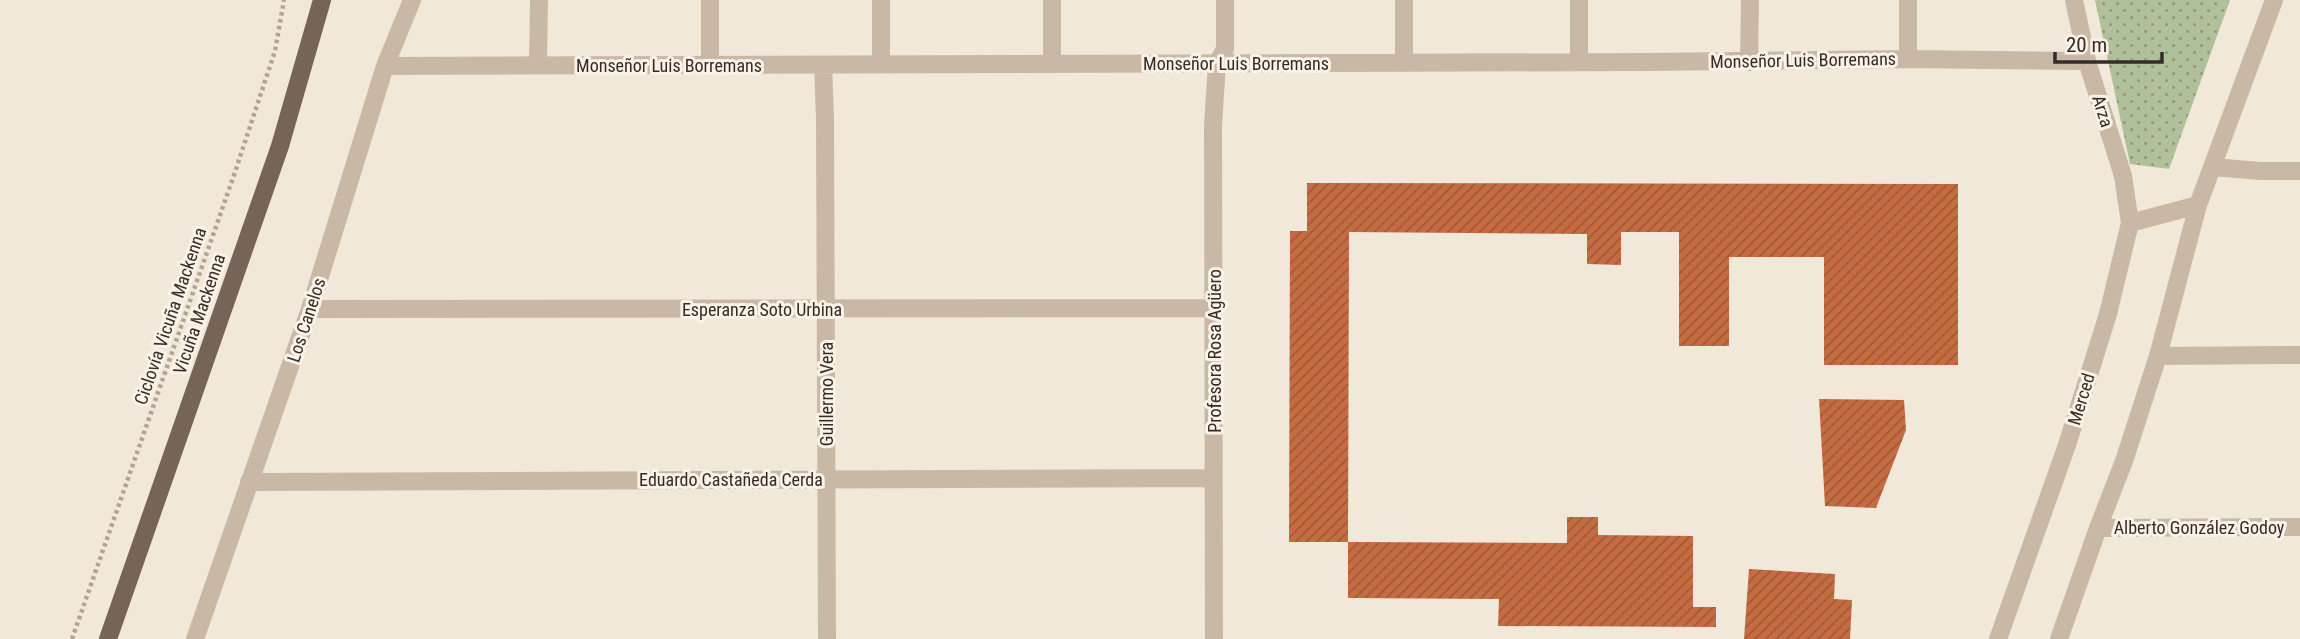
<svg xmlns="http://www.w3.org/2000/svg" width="2300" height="639" viewBox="0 0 2300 639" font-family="'Roboto Condensed',sans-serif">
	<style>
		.park { fill: url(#park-dots) }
		.building { fill: url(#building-hatch) }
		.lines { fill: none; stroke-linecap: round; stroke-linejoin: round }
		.path { stroke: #b5a390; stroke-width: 4.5; stroke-dasharray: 3.5 3.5; stroke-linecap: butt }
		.minor { stroke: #c9b8a6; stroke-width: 18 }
		.major { stroke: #776458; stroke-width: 18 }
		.labels { text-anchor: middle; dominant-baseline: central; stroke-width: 6; stroke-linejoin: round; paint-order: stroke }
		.street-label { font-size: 18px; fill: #352c27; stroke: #f9f2e6 }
	</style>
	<defs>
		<pattern id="park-dots" width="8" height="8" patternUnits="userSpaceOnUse" patternTransform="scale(1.75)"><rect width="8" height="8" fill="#b0c09a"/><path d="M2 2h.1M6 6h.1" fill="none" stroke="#909c7e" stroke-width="1.8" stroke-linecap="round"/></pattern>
		<pattern id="building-hatch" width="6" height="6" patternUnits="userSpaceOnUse" patternTransform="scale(1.75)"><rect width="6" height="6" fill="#c66c43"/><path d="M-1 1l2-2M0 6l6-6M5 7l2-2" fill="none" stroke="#a25938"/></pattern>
	</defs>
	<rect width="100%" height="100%" fill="#f1e8d9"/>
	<path class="park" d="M2095,0H2230L2169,169L2130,164Z"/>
	<path class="building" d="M1307,183L1958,184V365H1824V257H1729V346H1679V232H1621V265L1587,264V234L1349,232L1348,542L1567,543V517H1598V535L1693,536V607H1716V627L1498,626L1499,599L1348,598V542H1289L1290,231H1307Z
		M1819,399L1904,400L1906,430L1876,508L1825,506Z
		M1749,569L1835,574L1834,599L1852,600L1850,639H1744Z"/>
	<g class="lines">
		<path class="path" d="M72,639L234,175L275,51L284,0"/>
		<path class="minor" d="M1908,0V59
			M2074,0L2087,61L2123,176L2130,223
			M1579,62V0
			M1749,62L1750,0
			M1402,63L1404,58V0
			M881,64V0
			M1052,64V0
			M538,65L539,0
			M710,65V0
			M823,65L825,118L827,639
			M385,66L1644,62L1908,59L2087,61
			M2213,167L2260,171H2300
			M310,309L1214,308
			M2158,356L2300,355
			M249,482L1213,478
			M2098,528L2300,527
			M195,639L310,309L385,66L412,0
			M1214,639L1213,126L1217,63L1225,49V0
			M1998,639L2067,445L2108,314L2130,223L2198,205
			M2059,639L2098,528L2124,461L2158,356L2198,205L2274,0"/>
		<path class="major" d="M108,639L280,146L322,0"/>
	</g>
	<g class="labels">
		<g class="street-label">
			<text transform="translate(1803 60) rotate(-1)">Monseñor Luis Borremans</text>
			<text x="1236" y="63">Monseñor Luis Borremans</text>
			<text x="669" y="65">Monseñor Luis Borremans</text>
			<text transform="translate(2103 111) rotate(73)">Arza</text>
			<text x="762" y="309">Esperanza Soto Urbina</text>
			<text transform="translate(199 314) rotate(-71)">Vicuña Mackenna</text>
			<text transform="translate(170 316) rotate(-71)">Ciclovía Vicuña Mackenna</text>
			<text transform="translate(306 320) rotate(-72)">Los Canelos</text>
			<text transform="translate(1214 351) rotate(-90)">Profesora Rosa Agüero</text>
			<text transform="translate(826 394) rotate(-90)">Guillermo Vera</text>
			<text transform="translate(2081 399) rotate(-73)">Merced</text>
			<text x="731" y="479">Eduardo Castañeda Cerda</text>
			<text x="2199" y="527">Alberto González Godoy</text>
		</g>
	</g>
	<path d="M2055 52v10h107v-10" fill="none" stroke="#352c27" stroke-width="3.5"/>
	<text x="2066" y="52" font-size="21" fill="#352c27" stroke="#f9f2e6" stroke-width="5" paint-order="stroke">20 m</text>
</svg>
